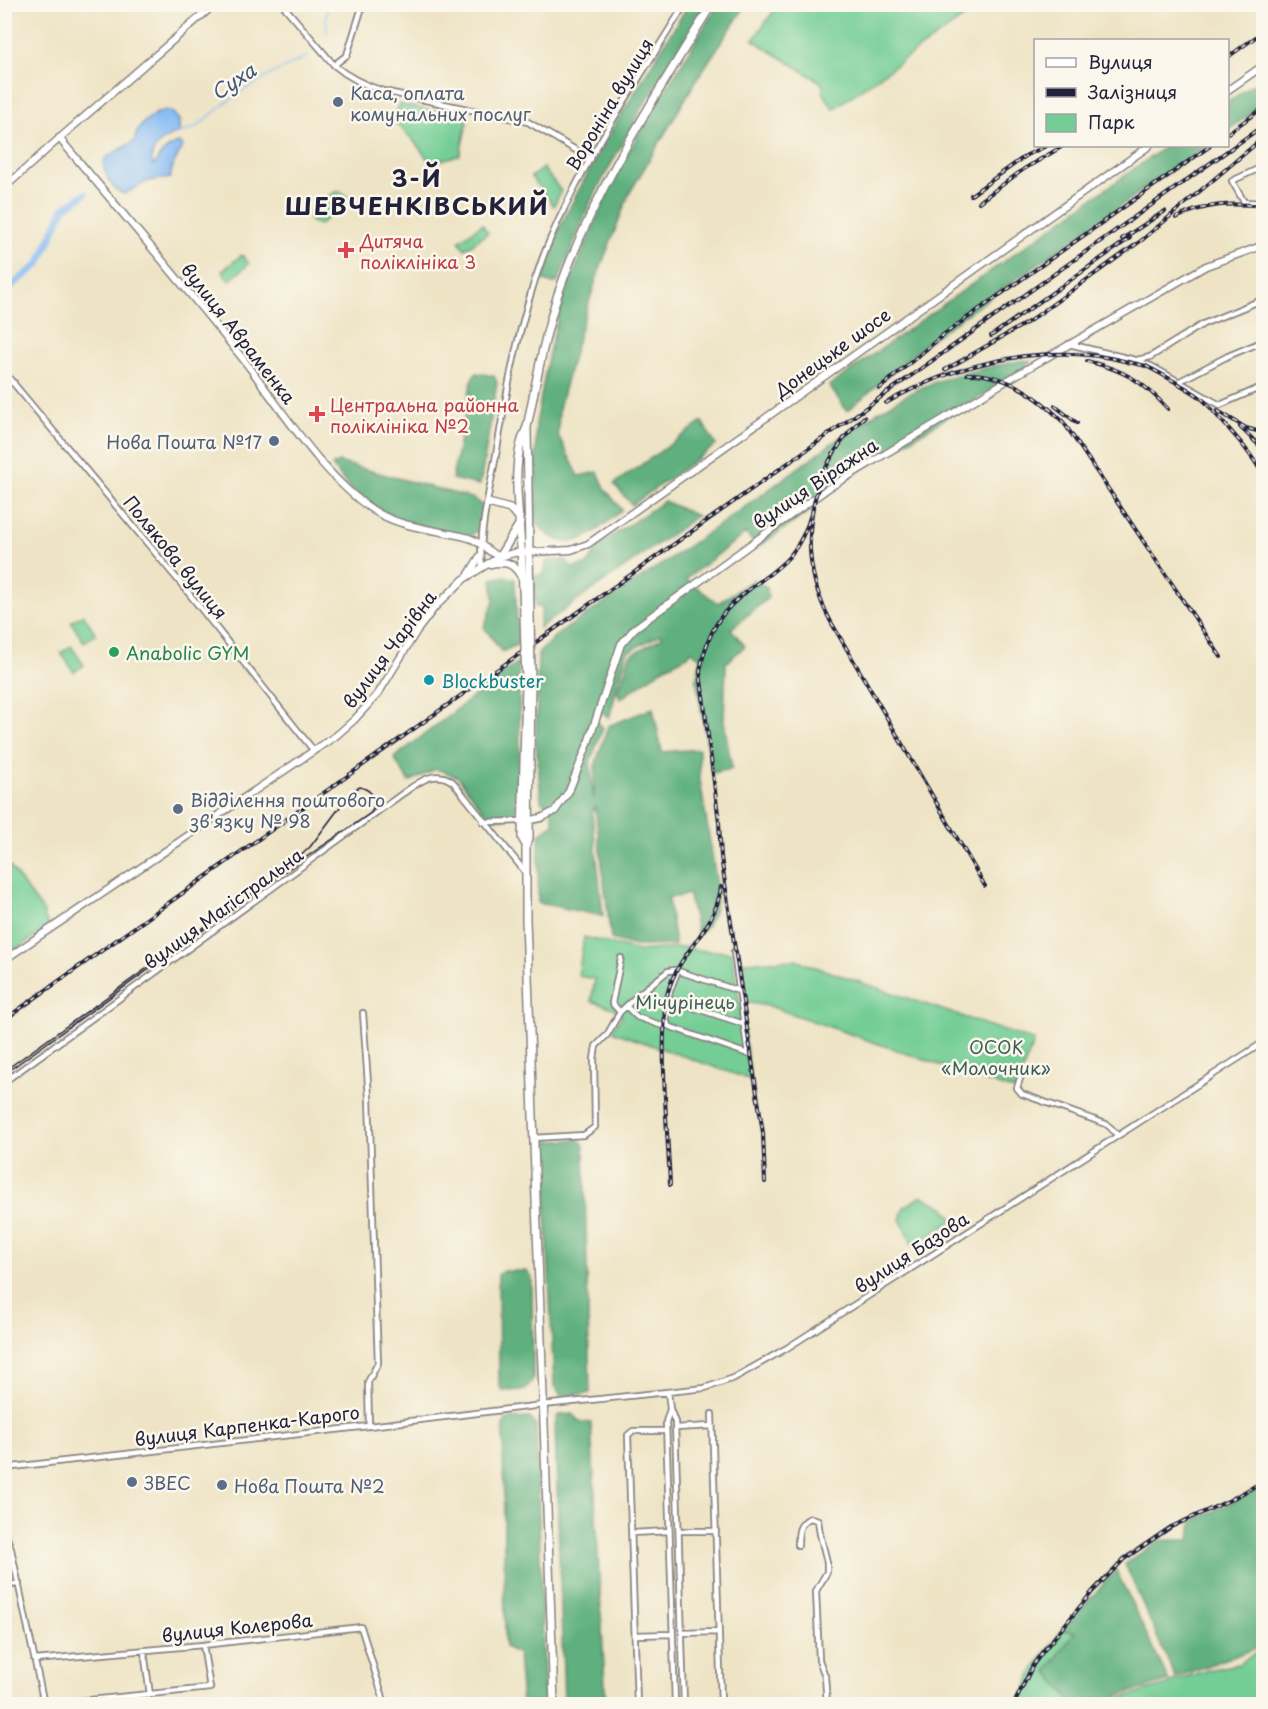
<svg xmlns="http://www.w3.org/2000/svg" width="1268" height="1709" viewBox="0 0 1268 1709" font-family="'Playpen Sans',sans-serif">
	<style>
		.green { fill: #73cd94; stroke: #4a7868; stroke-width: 1.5 }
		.forest { fill: #5eb07e; stroke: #40695c; stroke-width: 1.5 }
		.water { fill: #85bbf4; stroke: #546e98; stroke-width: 1.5 }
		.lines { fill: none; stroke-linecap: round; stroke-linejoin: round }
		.stream { stroke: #85bbf4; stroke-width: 1.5 }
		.river { stroke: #85bbf4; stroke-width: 7 }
		.minor-casing { stroke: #888380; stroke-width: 8 }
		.major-casing { stroke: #888380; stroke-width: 9 }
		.highway-casing { stroke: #888380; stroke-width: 10 }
		.minor { stroke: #fff; stroke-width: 4.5 }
		.major { stroke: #fff; stroke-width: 6 }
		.highway { stroke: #fff; stroke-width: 7 }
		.tram { stroke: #22223b; stroke-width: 1.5 }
		.rail-casing { stroke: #22223b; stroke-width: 4 }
		.rail { stroke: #fbf7ec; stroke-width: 1.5; stroke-dasharray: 4.5; stroke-linecap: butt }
		.highway-bridge-casing { stroke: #888380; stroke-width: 10; stroke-linecap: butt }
		.highway-bridge { stroke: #fff; stroke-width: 7 }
		.service-dot { fill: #5c6f8a; stroke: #fbf7ec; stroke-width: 2 }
		.health-dot { fill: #e0444e; stroke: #fbf7ec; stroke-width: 2 }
		.leisure-dot { fill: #2e9e5b; stroke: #fbf7ec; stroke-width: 2 }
		.culture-dot { fill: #0f9aa8; stroke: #fbf7ec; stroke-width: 2 }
		.labels { text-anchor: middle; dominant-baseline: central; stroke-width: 5; stroke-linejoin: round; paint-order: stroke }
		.service-label { font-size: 18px; fill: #4e5e75; stroke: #fbf7ec; text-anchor: start }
		.street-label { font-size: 18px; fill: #22223b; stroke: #fbf7ec }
		.health-label { font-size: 18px; fill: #be3a42; stroke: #fbf7ec; text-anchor: start }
		.leisure-label { font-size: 18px; fill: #27864d; stroke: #fbf7ec; text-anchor: start }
		.culture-label { font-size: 18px; fill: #0d838f; stroke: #fbf7ec; text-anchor: start }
		.park-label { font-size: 18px; fill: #3e5e5a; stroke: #fbf7ec }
		.water-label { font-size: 20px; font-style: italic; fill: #45587c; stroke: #fbf7ec }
		.district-label { font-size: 24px; font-weight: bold; letter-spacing: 1.5px; fill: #22223b; stroke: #fbf7ec }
	</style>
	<rect width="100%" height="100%" fill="#fbf7ec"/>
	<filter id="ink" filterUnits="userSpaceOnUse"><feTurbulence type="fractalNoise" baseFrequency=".0167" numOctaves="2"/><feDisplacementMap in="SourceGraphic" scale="12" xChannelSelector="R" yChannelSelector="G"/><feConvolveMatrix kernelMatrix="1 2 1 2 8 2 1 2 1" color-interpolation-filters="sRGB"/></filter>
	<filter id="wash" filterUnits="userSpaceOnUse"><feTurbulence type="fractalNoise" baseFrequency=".008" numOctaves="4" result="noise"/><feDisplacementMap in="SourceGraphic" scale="24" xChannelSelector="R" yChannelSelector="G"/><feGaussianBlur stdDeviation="1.35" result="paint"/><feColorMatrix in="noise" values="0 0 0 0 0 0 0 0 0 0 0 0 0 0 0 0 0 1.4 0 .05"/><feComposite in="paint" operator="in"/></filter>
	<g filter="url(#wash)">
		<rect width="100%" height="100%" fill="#eee4c5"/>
		<path class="green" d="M979,4L980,6L833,109L823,92L822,83L753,40L778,5Z
			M399,104L468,118L460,155L431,163L412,139L394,121Z
			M543,168L561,191L554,206L531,177Z
			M340,191L347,196L345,204L319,225L311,222L309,216C314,207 330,193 340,191Z
			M482,224L488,233L465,249L459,241Z
			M242,255L249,264L229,281L222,271Z
			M83,614L96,634L84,642L71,622Z
			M71,646L84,665L74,672L61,653Z
			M5,860L44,912V917L50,927L5,956Z
			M584,937L638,951L687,947L695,950L732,952L751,1080L614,1032L613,1028L622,1016L613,1008L591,1001L595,979L578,976Z
			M795,960L1034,1041L1015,1091L769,1006L750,1003L745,999L742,962Z
			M922,1196L944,1207L954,1220L913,1246L900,1219L904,1207Z
			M1062,1630L1075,1632L1047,1671L1074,1704H1019L1036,1666Z
			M1263,1651V1704H1098L1168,1685L1175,1680L1212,1669L1239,1664L1254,1654Z"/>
		<path class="forest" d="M718,4L746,5L697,79L629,194L598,274L580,330L559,408L558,435L579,476L598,472L606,490L622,510C603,525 578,553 552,537C545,534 540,526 535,521L536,424L548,357L562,301L609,189L638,135Z
			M688,5H706L643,106L591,201L558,282L553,284L544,281L543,278L558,230L603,144Z
			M1263,80V105L1228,130V102L1255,83Z
			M1166,146H1206L934,337L847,411L829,386Z
			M1024,360L1032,362L1018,374L808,502L811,510L757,548L746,533L686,579L718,603L753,580L767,587L768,598L731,629L745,646L726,663L724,721L732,769L712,773L696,679L701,658L691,651L688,656L664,668L620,699L618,692L630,655L663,637L661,634L627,652L609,718L599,710L596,720L603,728L590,762L594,799L595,766L608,726L653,708L662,752L699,749L700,780L718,892L714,912L706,927L698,935L689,896L686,894L683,896L668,898L675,945L635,946L611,939L595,807L592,813L603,916L538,903L539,835L554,824L551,807L541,801L536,741L538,654L555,636C616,594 678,554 739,511C792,474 846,429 903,397C939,376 983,368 1024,360Z
			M477,373L494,376L497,383L480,485L452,479L472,378Z
			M702,422L716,445L632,505L614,484Z
			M338,462L475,499L483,507C481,520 482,532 468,536C427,527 385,521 353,491C345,484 339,474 332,466Z
			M664,501L697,516L539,628L542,607H536L533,576L544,574L547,560H566L572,568L588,564L599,545Z
			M504,576L515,579L518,644L502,652L484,627L494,601L492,579Z
			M518,662C519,709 523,766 515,812L504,819L488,817L458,777L436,769L409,782L394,758Z
			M578,1140L582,1142L584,1147L590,1393L561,1396L554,1386L543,1144L550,1141Z
			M503,1271H526L532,1277L533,1379L525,1390L502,1391L499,1384L498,1275Z
			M573,1414L579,1421L591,1423L606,1704H564L555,1425L558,1415Z
			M530,1418L536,1426L545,1704H522L518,1654L505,1647L503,1425L507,1419Z
			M1263,1487V1646L1175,1677L1125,1564L1160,1540H1190L1192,1521Z
			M1116,1570L1169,1681L1089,1704H1074L1047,1671L1075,1632L1062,1630Z"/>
		<path class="water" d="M166,110L173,113L179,120V132C165,139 149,145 152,164L155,165C159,154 167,147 178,143L183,145L173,165L170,178L148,181L124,194C111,189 105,175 103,163L107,157L135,141C135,126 153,113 166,110Z"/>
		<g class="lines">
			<path class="stream" d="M327,33L326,17L329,4
				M176,133C197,132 208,116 223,105C233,97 243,90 254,84C271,73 290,66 308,56"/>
			<path class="river" d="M4,292L39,264L64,208L85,194"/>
		</g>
	</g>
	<g filter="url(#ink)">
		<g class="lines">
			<defs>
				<path id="minor" d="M282,4L334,65C349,78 364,85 383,91L528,122L591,159
					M334,65L347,55L363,4
					M1264,166L1232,181L1244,202L1264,203
					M1069,344L1135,360L1151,366L1220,405L1264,386
					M1137,360L1150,357L1203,324L1264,299
					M4,372L183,586L314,751
					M1180,381L1228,356L1264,341
					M4,382L14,383
					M482,567C478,534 490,489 496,455C507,389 519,321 543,257C578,167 635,86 685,4
					M483,822L522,821
					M678,971C671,986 662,1009 668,1026L748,1054L734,952
					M670,1000L744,1024
					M626,1006L637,1017L663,1026
					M620,1012L612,1003L621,958
					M1023,1069L1017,1088L1022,1094L1106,1124L1111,1128L1117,1135
					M4,1082L402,794C418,783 435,768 453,782L526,873
					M533,1138L584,1135L595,1127L594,1059L596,1046L607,1035L620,1012L639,994L668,971L675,970L739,991
					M668,1392L670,1409L675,1422L684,1704
					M670,1409L666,1422L675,1704
					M712,1414L721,1704
					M369,1426L543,1405L705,1388L734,1378L787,1348L1264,1042
					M675,1428L712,1426
					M4,1468L369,1426L368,1382L378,1363L369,1098L363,1013
					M4,1530L11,1549L44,1704
					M679,1531H716
					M632,1533L669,1531
					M798,1545C798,1533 798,1524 810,1518L818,1520L820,1534L827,1562V1572L816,1591L819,1660L825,1676L827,1704
					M4,1585L19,1584
					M682,1633L718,1632
					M635,1635L672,1634
					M144,1651L150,1695
					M35,1660L203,1645L361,1627L385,1704
					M50,1704L210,1688L203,1645
					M637,1704L628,1435L633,1431H666"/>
				<path id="major" d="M1228,90L1264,65
					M59,138C121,211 183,284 243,359C281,408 322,476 373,510C402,529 437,529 469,538C481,542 488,552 499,557
					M4,188L62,136L215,4
					M469,574L480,556
					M526,821L541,818L555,811L569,791L587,746L621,644L635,628L827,489L1018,374L1206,266L1264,245
					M4,960L337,735L354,720L378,694L416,632L435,607L464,579L499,557L514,553L571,550L588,544L1149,146"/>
				<path id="highway" d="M527,427L530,613
					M488,503L510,509L519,517
					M499,557L520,523
					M488,564C503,561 513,561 521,576
					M524,614C523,588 522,561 520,534C518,500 511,459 527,427C536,383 544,337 558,294C593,191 655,97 712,4
					M531,680L529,838L526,845V920L554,1704
					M526,685L522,838L526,845"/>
			</defs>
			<use href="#minor" class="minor-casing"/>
			<use href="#major" class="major-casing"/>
			<use href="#highway" class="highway-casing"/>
			<use href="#minor" class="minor"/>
			<use href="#major" class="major"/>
			<use href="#highway" class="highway"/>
			<path class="tram" d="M4,1071L292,864L310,847L352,791L360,787C373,790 378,801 371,813L271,881L4,1074"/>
			<defs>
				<path id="rail" d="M1228,57L1264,31
					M1228,133L1264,107
					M971,195L1027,155L1046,146
					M979,202L1024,169L1063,146
					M1176,218C1207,203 1230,203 1264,206
					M1122,239L1165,211
					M991,336L1130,238
					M1087,361C1126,371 1141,380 1168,409
					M945,370L1028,322L1142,240L1264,137
					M967,374C1006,373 1038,396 1064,423L1221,657
					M879,389L943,335L1210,146
					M886,403C955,363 1045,342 1124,361C1131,363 1139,364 1146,366C1158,372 1191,390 1201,398C1208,404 1214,412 1220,419C1238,439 1250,452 1264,476
					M1055,406L1077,423
					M1218,411L1246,428L1264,433
					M864,417C806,470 794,554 831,622L985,886
					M1240,427L1264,450
					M4,1020L1264,125
					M765,1182L763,1133L721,857L719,822L700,672C703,652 711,629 724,613C759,572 794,574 811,514
					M670,1185C668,1134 662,1084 664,1033C665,1020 664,1005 668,992C679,950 715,932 721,887
					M1014,1704L1033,1665L1044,1650L1093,1591L1124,1559L1171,1527L1230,1500L1264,1481"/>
			</defs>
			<use href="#rail" class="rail-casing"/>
			<use href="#rail" class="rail"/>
			<defs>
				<path id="highway-bridge" d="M530,613L531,680
					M524,614L526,685"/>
			</defs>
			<use href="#highway-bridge" class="highway-bridge-casing"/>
			<use href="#highway-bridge" class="highway-bridge"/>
		</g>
	</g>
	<g class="service-dot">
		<circle cx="338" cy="102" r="6"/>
		<circle cx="274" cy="441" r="6"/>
		<circle cx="178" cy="809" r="6"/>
		<circle cx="132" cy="1482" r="6"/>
		<circle cx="222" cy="1485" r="6"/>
	</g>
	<g class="health-dot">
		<path d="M343 241h6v6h6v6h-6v6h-6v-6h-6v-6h6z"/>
		<path d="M314 405h6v6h6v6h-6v6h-6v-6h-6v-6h6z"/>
	</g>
	<circle class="leisure-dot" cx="114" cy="652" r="6"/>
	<circle class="culture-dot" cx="429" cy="680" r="6"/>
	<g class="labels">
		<g class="service-label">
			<text x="350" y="92">Каса, оплата<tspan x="350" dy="21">комунальних послуг</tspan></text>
			<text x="262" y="441" text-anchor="end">Нова Пошта №17</text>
			<text x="190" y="799">Відділення поштового<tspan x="190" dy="21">зв'язку № 98</tspan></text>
			<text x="144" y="1482">ЗВЕС</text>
			<text x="234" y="1485">Нова Пошта №2</text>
		</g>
		<g class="street-label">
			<text transform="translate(609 104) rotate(-59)">Вороніна вулиця</text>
			<text transform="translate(239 333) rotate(52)">вулиця Авраменка</text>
			<text transform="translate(832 352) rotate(-36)">Донецьке шосе</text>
			<text transform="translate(815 483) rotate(-34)">вулиця Віражна</text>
			<text transform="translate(176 557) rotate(51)">Полякова вулиця</text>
			<text transform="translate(389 649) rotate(-53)">вулиця Чарівна</text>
			<text transform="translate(223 908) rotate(-36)">вулиця Магістральна</text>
			<text transform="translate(911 1252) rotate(-33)">вулиця Базова</text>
			<text transform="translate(247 1425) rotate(-7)">вулиця Карпенка-Карого</text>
			<text transform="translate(237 1627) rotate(-6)">вулиця Колерова</text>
		</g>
		<g class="health-label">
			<text x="360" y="240">Дитяча<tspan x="360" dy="21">поліклініка 3</tspan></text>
			<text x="330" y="404">Центральна районна<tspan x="330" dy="21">поліклініка №2</tspan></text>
		</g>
		<g class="leisure-label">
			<text x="126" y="652">Anabolic GYM</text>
		</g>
		<g class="culture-label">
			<text x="441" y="680">Blockbuster</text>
		</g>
		<g class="park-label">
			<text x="685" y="1001">Мічурінець</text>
			<text x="996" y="1046">ОСОК<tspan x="996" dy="21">«Молочник»</tspan></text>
		</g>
		<g class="water-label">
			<text transform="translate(233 81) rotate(-34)">Суха</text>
		</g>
		<g class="district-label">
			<text x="417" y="177">3-Й<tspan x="417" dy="28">ШЕВЧЕНКІВСЬКИЙ</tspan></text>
		</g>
	</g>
	<rect width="1268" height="1709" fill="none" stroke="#fbf7ec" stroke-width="24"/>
	<rect x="1034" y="39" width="195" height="108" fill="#fbf7ec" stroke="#a4a2a5" stroke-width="1.5"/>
	<rect x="1046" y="58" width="30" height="9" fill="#ffffff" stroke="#a4a2a5" stroke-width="1.5"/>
	<text x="1088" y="69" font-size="18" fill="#22223b">Вулиця</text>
	<rect x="1046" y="88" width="30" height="9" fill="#22223b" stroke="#a4a2a5" stroke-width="1.5"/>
	<text x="1088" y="99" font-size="18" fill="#22223b">Залізниця</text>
	<rect x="1046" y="114" width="30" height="18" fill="#73cd94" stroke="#a4a2a5" stroke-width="1.5"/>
	<text x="1088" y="129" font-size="18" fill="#22223b">Парк</text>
</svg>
